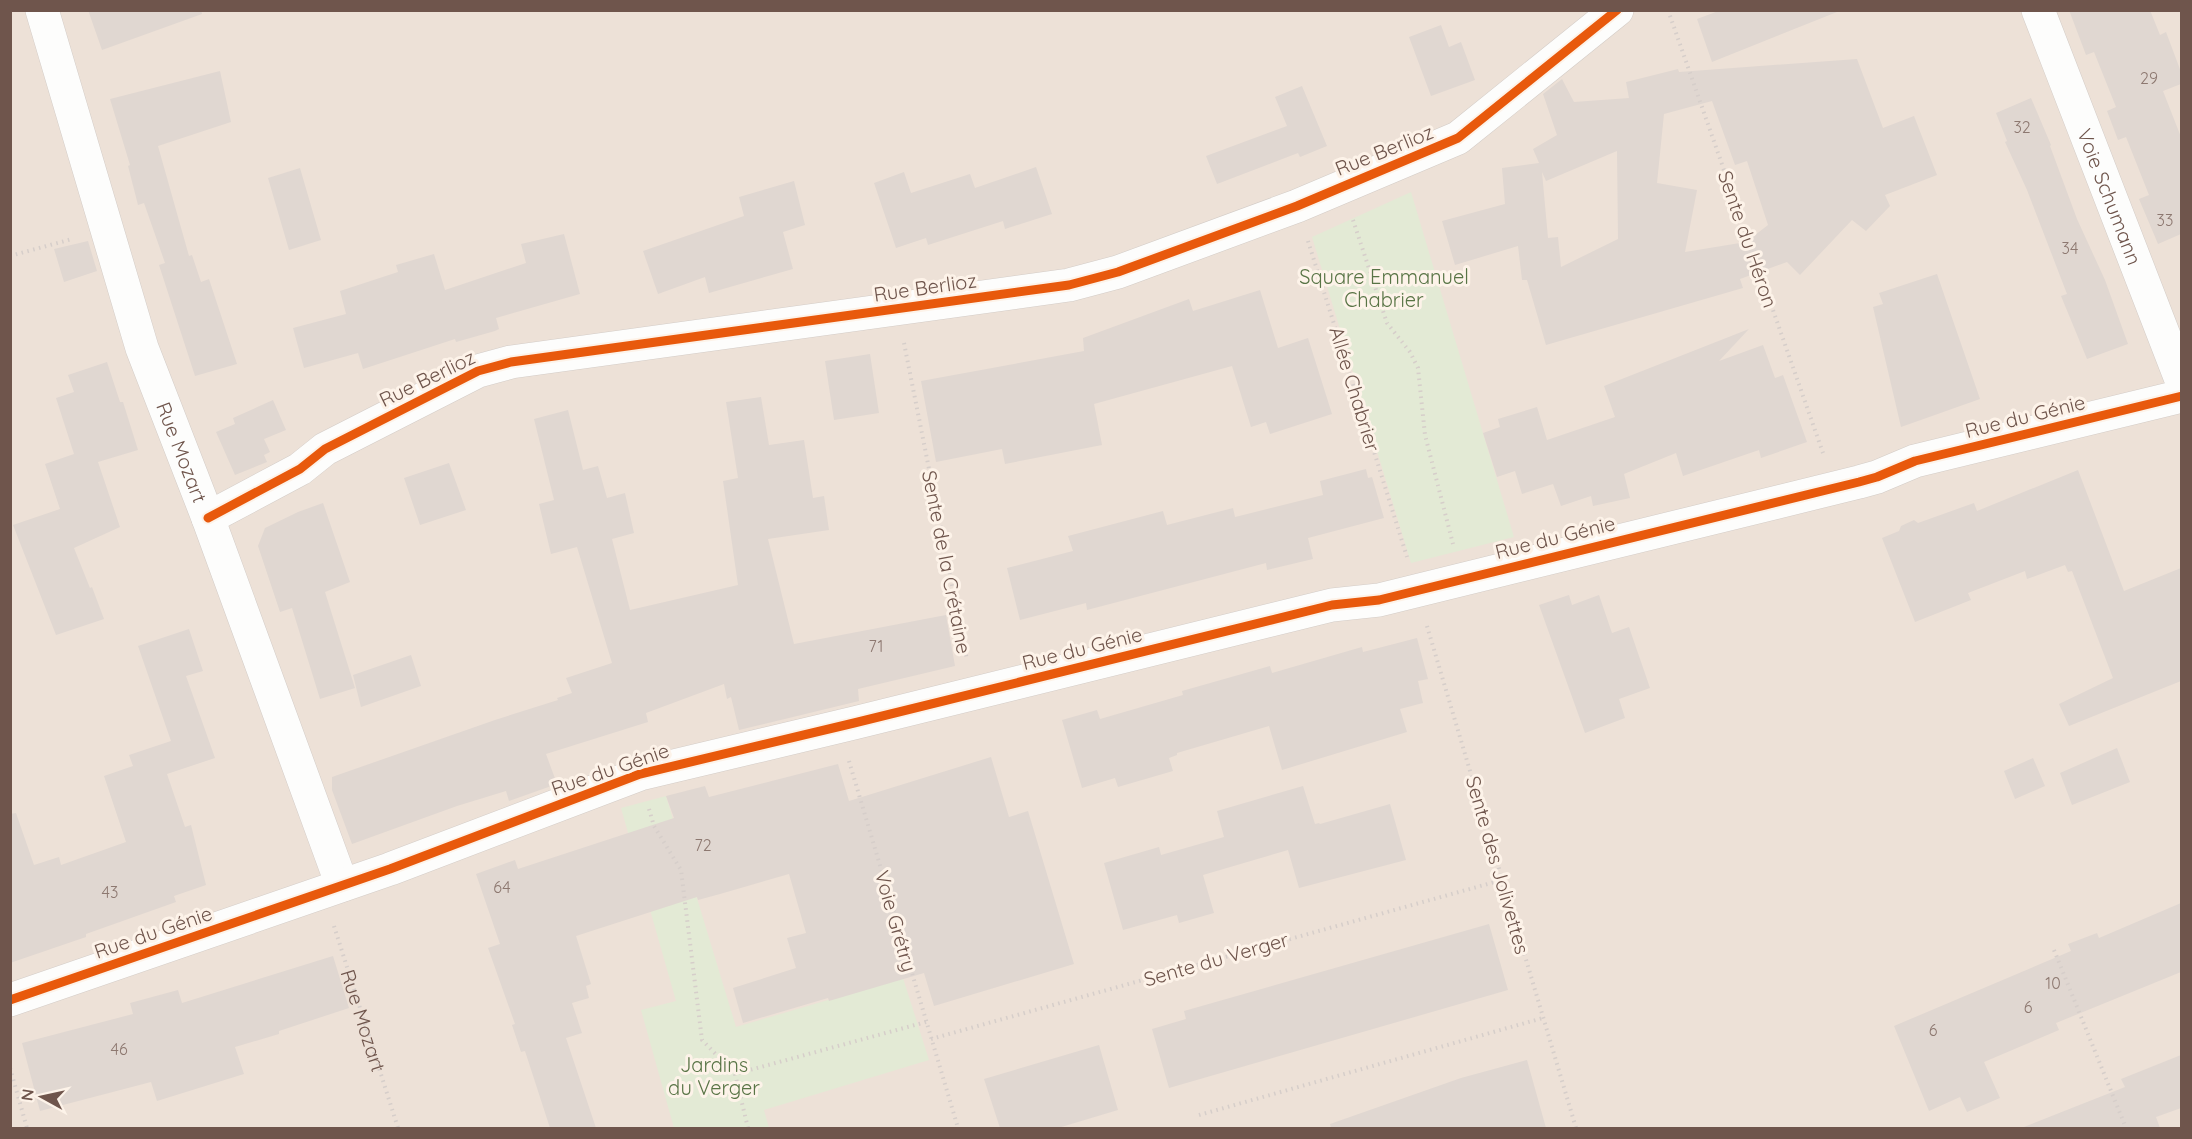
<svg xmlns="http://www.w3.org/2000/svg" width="2192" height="1139" viewBox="0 0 2192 1139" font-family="Quicksand,sans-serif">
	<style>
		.residential { fill: #ede1d7 }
		.green { fill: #e3ead5 }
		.building { fill: #e0d7d1; fill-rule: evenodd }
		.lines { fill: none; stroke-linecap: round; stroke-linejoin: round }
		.minor-casing { stroke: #d3ccc7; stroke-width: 34 }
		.path { stroke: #d6ceca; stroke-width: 4; stroke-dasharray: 1.5 4.5; stroke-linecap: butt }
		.minor { stroke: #fdfdfc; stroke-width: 33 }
		.cycleway-casing { stroke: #fdf3e9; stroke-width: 13 }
		.cycleway { stroke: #e8590c; stroke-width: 9 }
		.labels { text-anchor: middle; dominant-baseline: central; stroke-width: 6; stroke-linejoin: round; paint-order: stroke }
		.number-label { font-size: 16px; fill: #8d7870 }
		.street-label { font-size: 20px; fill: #6f554c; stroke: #fdf3e9 }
		.park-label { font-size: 20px; fill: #587445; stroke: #fdf3e9 }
	</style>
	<rect width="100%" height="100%" fill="#f4efe9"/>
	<path class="residential" d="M11,11H2181V1128H11Z"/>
	<path class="green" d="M1411,192L1514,537L1411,563L1312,237Z
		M666,796L736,1027L903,978L929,1060L764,1110L769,1128H674L641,1010L676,1001L621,808Z"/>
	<path class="building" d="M88,10H201L202,14L102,50Z
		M1721,10H1837V12L1712,62L1697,19Z
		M2069,10H2150L2160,35L2166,32L2181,72V84L2163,91L2181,137V234L2158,244L2139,199L2149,195L2126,137L2118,140L2107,111L2116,107L2094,52L2086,55Z
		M1441,25L1449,47L1461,42L1475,80L1431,96L1409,37Z
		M1857,59L1883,128L1914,116L1937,175L1885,195L1890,206L1866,231L1852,220L1800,275L1787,262L1740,279L1743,288L1546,345L1527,280H1522L1518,246L1455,265L1442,221L1505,204L1502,168L1539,163L1533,149L1557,135L1543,94L1562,79L1574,102L1629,98L1626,82L1678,69L1679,72ZM1712,101L1735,165L1747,161L1768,225L1746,242L1685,252L1697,190L1657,183L1664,114ZM1617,151L1618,239L1561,267L1558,237L1548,238L1542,172L1546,181Z
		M220,71L231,122L158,146L189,256L192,255L201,282L209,279L237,364L195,376L159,265L165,263L144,203L138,205L128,166L130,165L110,99Z
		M1302,86L1327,146L1300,157L1298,153L1217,184L1206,156L1287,126L1275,97Z
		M2031,98L2051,145L2050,146L2077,219L2105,280L2128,344L2087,359L2061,296L2067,294L2027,190L2005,142L2007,141L1996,113Z
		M1036,167L1052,214L1005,229L1003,221L928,245L926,238L896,248L874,183L904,172L911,193L970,174L975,188Z
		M300,168L321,240L289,250L268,178Z
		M794,181L805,225L783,232L793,269L709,293L705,277L658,294L643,251L744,216L739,197Z
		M564,234L580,294L496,318L499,329L495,331L456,342L455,339L363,369L358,353L304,368L293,328L346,314L340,291L398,272L396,265L434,254L445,290L526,263L521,244Z
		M88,241L97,271L64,282L54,249Z
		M1937,274L1980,399L1901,427L1873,307L1883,304L1879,293Z
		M1260,290L1278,348L1308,338L1332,414L1270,434L1266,422L1251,427L1232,366L1094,404L1102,445L1005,464L1002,449L936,462L921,381L1084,351L1083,338L1189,299L1193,311Z
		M1749,329L1719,361L1763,345L1775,378L1783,375L1807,442L1761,458L1759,450L1683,476L1676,453L1624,474L1630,498L1593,506L1591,496L1561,506L1553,484L1522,494L1515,471L1497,477L1483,433L1500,427L1498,419L1537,407L1547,440L1615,417L1604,386Z
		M870,354L879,413L834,420L825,361Z
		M107,362L120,402H123L138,450L98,462L120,527L74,548L90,588L92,587L104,619L56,635L13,525L60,509L45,464L74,454L56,398L74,392L68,375Z
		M761,397L769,445L804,440L813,498L824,496L829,530L768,539L794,644L946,615L955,666L858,689L859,701L739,730L731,697L727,699L724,684L646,713L648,722L546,754L557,784L509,801L506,791L457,806L352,844L332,790V777L495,720L558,700L557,698L572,693L566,678L612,663L577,547L551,554L539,504L554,500L534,419L568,410L583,470L598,466L607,498L625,493L634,533L612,539L630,610L738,585L723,481L738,478L726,402Z
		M273,400L286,430L264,439L270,452L264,455L267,462L235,475L216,432L235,424L233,418Z
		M449,463L466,510L420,525L404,478Z
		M1366,469L1368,478L1372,477L1384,518L1308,538L1313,559L1267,570L1266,563L1087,610L1086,603L1020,620L1007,568L1073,551L1068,536L1163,511L1167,525L1233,508L1235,517L1323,495L1320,481Z
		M2078,470L2124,591L2181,568V681L2069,726L2059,704L2113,678L2072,571L2068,572L2065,565L2027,579L2025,571L1968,593L1971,600L1915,622L1882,538L1899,531L1901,526L1914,520L1918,523L1974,503L1977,511Z
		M323,503L350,582L325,592L355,688L320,699L292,608L280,612L258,546L265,528L298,512Z
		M1569,595L1572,605L1599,595L1612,633L1629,627L1650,688L1619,699L1625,718L1585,733L1539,605Z
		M189,629L203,671L186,676L215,758L167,774L185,827L191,825L206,885L174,896L176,902L86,934V937L10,963V814L16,813L34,865L59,857L61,865L126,842L104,776L133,766L129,755L171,741L138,646Z
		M1417,638L1428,679L1418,681L1423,703L1400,709L1407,732L1282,770L1269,726L1177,753V755L1169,758L1173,771L1118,787L1115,778L1082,788L1062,720L1097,710L1100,719L1183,695L1182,691L1270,666L1272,673L1362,647L1363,652Z
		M411,655L421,686L361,707L353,675Z
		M2117,748L2130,782L2072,805L2060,773Z
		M991,757L1009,817L1028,811L1074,964L934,1006L924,973L829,1001L828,998L743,1023L733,988L796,968L787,938L806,933L789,874L720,894L698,900L697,897L576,936L591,984L586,986L589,998L572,1003L582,1033L566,1038L596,1128H550L525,1051L521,1052L512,1025L515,1024L488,948L500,944L476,874L515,860L518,869L674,818L666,796L705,786L709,797L838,764L849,801Z
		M2033,758L2045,786L2015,799L2004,771Z
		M1303,786L1315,824L1319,823L1320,824L1390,804L1406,860L1299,888L1288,850L1203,875L1214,913L1179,923L1177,915L1123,930L1104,863L1159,847L1161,855L1224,837L1217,811Z
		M2181,903V972L2056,1023L2059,1030L1984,1062L2000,1098L1967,1112L1960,1097L1929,1111L1894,1026L2071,951L2068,944L2097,933L2099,938Z
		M1489,924L1508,990L1169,1088L1152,1029L1186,1019L1184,1011Z
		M333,956L349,1008L279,1031V1034L235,1047L244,1074L157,1101L151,1082L40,1111L22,1043L133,1014L130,1003L178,990L182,1003Z
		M1099,1045L1118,1110L1058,1128H1000L984,1079Z
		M2181,1055V1108L2156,1117L2160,1128H2025L2024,1127L2125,1087L2121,1079Z
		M1527,1060L1546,1128H1331L1330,1124L1461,1078Z"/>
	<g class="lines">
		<defs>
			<g id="minor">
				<path id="s2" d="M42,10L142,348L208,518L342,885"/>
				<path id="s3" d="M2038,10L2182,382"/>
				<path d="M208,518L300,469L325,449L478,371L511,362L1069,285L1118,272L1297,206L1458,138L1617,10"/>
				<path d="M10,1000L390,869L640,774L854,723L1332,605L1379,600L1859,482L1877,477L1915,461L2182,396"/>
			</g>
		</defs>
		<use href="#minor" class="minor-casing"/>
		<g class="path">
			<path d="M1668,10L1823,453"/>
			<path d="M1353,220L1387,323L1410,352L1418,368L1425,435L1453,544"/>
			<path d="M1308,241L1407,557"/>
			<path d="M10,256L72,239"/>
			<path d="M904,343L967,660"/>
			<path d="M1427,626L1576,1128"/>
			<path d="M849,761L958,1128"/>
			<path d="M649,809L654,826L681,870L702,1040L735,1074"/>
			<path id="s1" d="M334,926L398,1128"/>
			<path d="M2054,950L2126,1128"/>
			<path d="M931,1039L1502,880"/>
			<path d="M10,1068L27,1128"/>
			<path d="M1199,1115L1543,1018"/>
			<path d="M748,1128L735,1074L926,1022"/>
		</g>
		<use href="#minor" class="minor"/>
		<defs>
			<path id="cycleway" d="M208,518L300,469L325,449L478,371L511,362L1069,285L1118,272L1297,206L1458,138L1617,10
				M10,1000L390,869L640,774L854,723L1332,605L1379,600L1859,482L1877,477L1915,461L2182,396"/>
		</defs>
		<use href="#cycleway" class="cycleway-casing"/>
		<use href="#cycleway" class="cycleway"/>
	</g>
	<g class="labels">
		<g class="number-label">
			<text x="2149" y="78">29</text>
			<text x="2022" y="127">32</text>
			<text x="2165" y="220">33</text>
			<text x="2070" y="248">34</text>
			<text x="876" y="646">71</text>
			<text x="703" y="845">72</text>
			<text x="502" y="887">64</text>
			<text x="110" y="892">43</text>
			<text x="2053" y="983">10</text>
			<text x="2028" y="1007">6</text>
			<text x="1933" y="1030">6</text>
			<text x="119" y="1049">46</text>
		</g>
		<g class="street-label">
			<text transform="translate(1384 150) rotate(-22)">Rue Berlioz</text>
			<text stroke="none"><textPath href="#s3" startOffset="200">Voie Schumann</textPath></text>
			<text transform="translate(1748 239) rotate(71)">Sente du Héron</text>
			<text transform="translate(925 287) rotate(-8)">Rue Berlioz</text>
			<text transform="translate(427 378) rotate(-26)">Rue Berlioz</text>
			<text transform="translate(1355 389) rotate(73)">Allée Chabrier</text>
			<text transform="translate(2025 416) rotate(-14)">Rue du Génie</text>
			<text stroke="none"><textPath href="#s2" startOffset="464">Rue Mozart</textPath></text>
			<text transform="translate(1555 537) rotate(-14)">Rue du Génie</text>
			<text transform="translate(947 562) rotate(79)">Sente de la Crétaine</text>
			<text transform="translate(1082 648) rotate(-14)">Rue du Génie</text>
			<text transform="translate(610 769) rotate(-19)">Rue du Génie</text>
			<text transform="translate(1498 865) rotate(74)">Sente des Jolivettes</text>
			<text transform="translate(896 921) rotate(74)">Voie Grétry</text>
			<text transform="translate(153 932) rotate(-19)">Rue du Génie</text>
			<text transform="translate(1216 959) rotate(-16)">Sente du Verger</text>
			<text stroke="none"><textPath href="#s1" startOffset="99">Rue Mozart</textPath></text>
		</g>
		<g class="park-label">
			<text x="1384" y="276">Square Emmanuel<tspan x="1384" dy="23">Chabrier</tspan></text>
			<text x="714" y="1064">Jardins<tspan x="714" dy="23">du Verger</tspan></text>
		</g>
	</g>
	<rect width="2192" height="1139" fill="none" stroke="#6f554c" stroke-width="24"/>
	<g transform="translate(42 1097) rotate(278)" stroke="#fdf3e9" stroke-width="4.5" paint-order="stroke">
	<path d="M0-4.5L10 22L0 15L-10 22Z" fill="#6f554c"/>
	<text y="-9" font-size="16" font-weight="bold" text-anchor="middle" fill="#6f554c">N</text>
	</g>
</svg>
